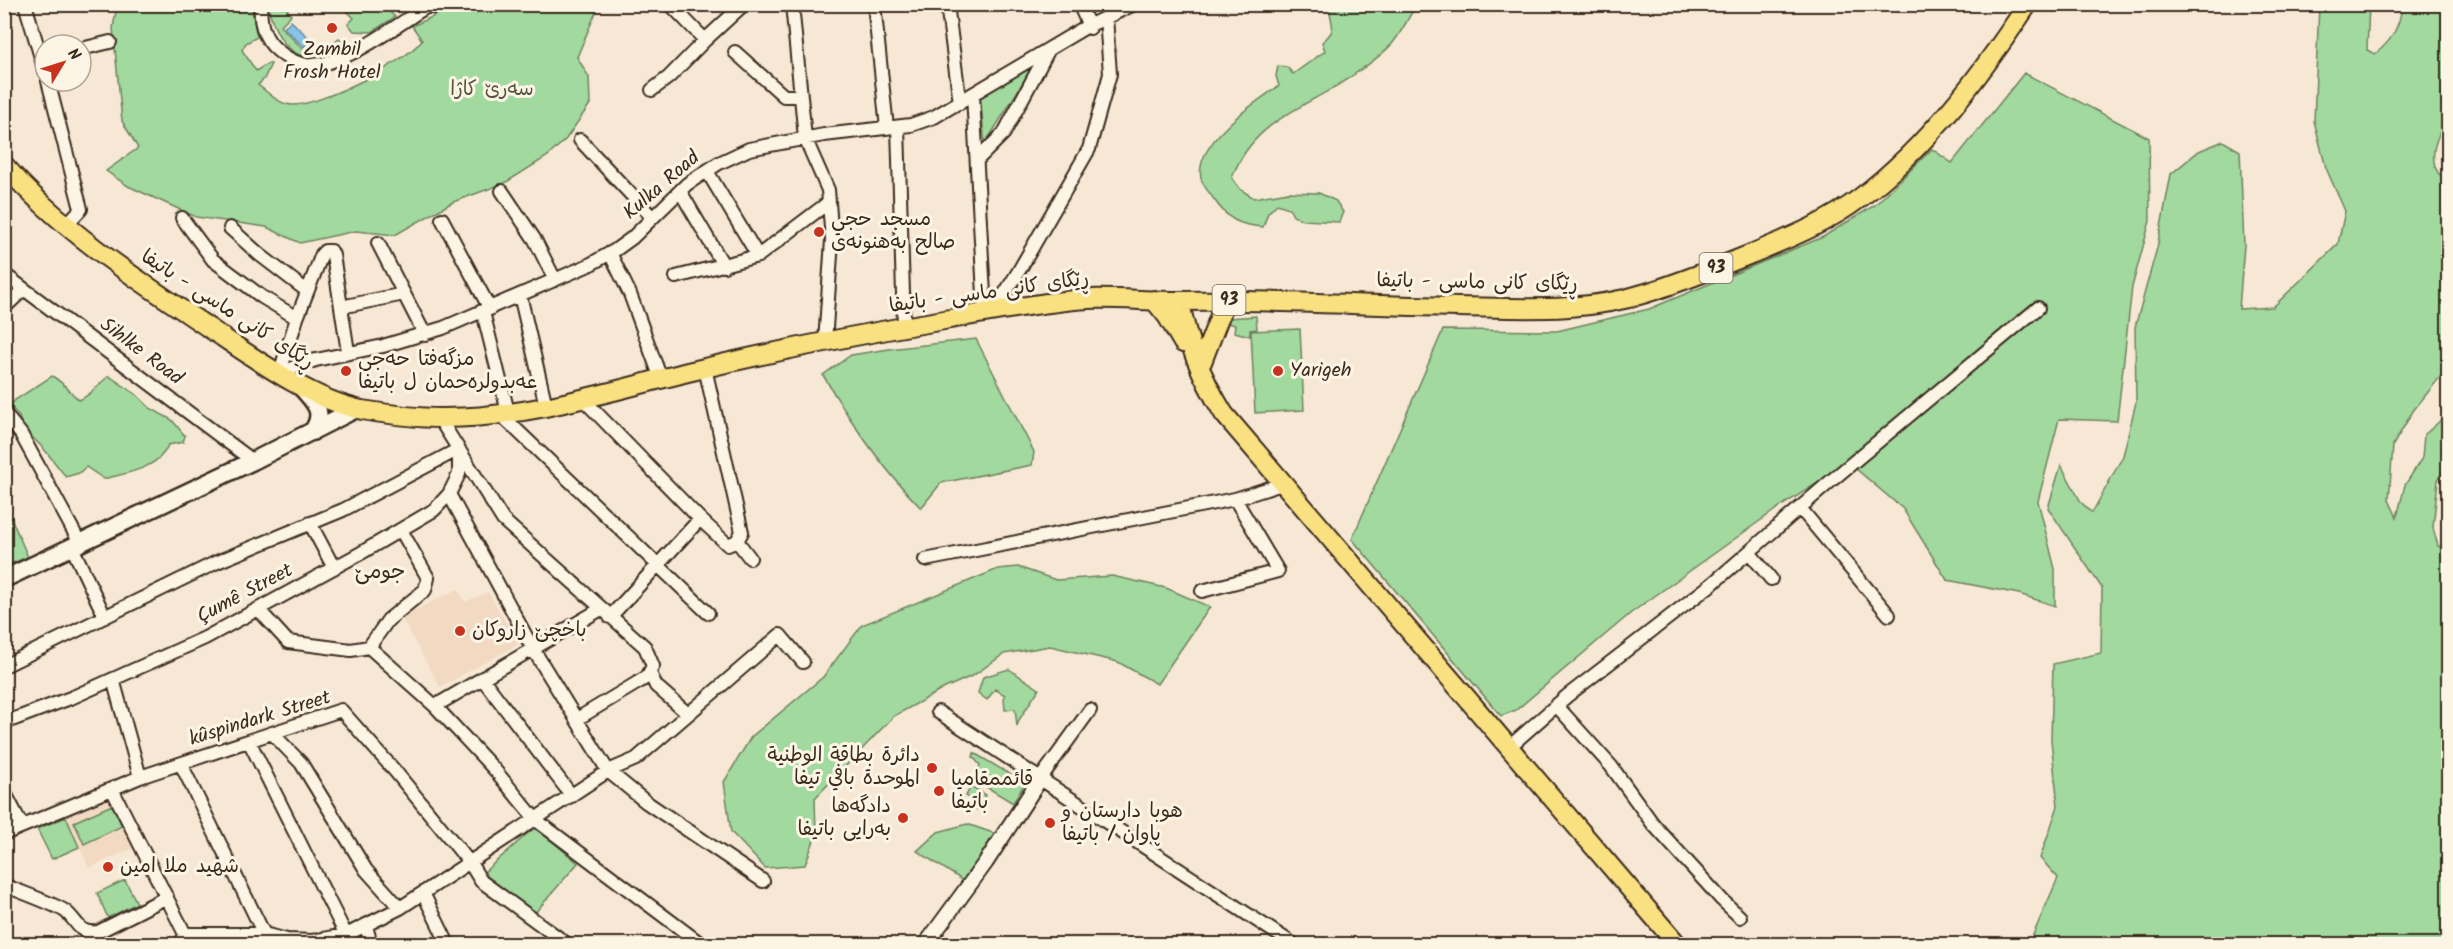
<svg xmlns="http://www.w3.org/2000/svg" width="2453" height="949" viewBox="0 0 2453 949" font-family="Kalam,'Playpen Sans Arabic',sans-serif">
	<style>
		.built { fill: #f2d9c2 }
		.green { fill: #a1d99e; stroke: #6e825e; stroke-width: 1.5 }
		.water { fill: #86c5e7; stroke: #688797; stroke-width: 1.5 }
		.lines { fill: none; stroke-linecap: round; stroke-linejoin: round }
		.minor-casing { stroke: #3b2a1e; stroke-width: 16 }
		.tertiary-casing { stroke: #3b2a1e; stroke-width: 18 }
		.secondary-casing { stroke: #3b2a1e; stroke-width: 21 }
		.primary-casing { stroke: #3b2a1e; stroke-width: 22 }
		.minor { stroke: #fcf5e5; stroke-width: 12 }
		.tertiary { stroke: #fcf5e5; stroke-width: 14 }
		.secondary { stroke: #fcf5e5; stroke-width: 16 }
		.primary { stroke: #f9e181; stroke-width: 18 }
		.poi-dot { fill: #c8321e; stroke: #fcf5e5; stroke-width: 2 }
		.labels { text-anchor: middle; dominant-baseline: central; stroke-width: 6; stroke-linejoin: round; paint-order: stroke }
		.shield { fill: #fcf5e5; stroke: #75675a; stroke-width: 1.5 }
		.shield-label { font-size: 18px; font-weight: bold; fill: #3b2a1e }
		.poi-label { font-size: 20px; fill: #3b2a1e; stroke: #fcf5e5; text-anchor: start }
		.park-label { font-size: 20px; fill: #54563e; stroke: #fcf5e5 }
		.street-label { font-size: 20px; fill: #3b2a1e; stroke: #fcf5e5 }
		.neighbourhood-label { font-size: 21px; fill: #3b2a1e; stroke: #fcf5e5 }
	</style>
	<rect width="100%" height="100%" fill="#f7e8d5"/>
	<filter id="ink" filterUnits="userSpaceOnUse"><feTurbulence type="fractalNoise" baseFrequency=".0167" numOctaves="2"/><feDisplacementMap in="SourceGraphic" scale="12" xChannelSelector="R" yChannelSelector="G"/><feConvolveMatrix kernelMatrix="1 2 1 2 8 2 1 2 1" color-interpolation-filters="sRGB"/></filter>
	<g filter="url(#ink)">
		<path class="built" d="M458,589L465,602L488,592L519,644L440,687L401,617Z
			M112,798L136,847L89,868L66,817Z"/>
		<path class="green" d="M117,5H227L238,12L245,5H253L252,9L257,37L246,43L242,50L256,71L267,64H271L264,79L258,85C269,93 279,105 294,105C323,104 405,63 422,40L412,26L432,17L451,5H599L577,57L589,77L590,104L566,139L548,156L505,183L453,202L395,235L356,231L300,243L266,227L196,217L128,186L106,171L138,148L122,121L113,28Z
			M271,5H291L287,10L291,15L280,26L306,52L317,42L327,48L339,38L348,46C306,70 281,55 269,10Z
			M341,5H382L395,17L372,32L354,31L348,24L354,18Z
			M1330,5H1416C1409,17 1402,32 1392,44C1382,55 1368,65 1356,73C1311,107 1254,117 1232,178L1241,190L1254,198L1288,192L1319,193L1336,201L1343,212L1339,222L1303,220L1293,216L1289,208L1277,204L1268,213L1263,227C1238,225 1228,220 1213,198C1209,192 1202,185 1201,178C1194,143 1254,103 1279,86L1276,76L1278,66L1287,67L1293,74L1325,51L1322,42C1341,27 1328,23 1330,5Z
			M2319,5H2369L2367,50L2375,54C2392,41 2400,26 2402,5H2448V115C2439,133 2426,156 2439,174L2448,176V367L2413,411L2393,445L2389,500L2397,517L2405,485L2422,458L2424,435L2448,414V463L2438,480L2433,528L2438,546L2448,548V944H2029L2058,878L2040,858L2058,806L2051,740L2053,664L2101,653L2102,588L2048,508L2061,465L2081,502L2092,513L2123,456L2136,402L2135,327L2157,248L2171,174L2199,151L2223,141L2240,151L2244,245L2239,309L2273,307L2338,244L2345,211L2326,168L2314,121Z
			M1037,60L985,144L980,96Z
			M2024,73L2149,138L2150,221L2132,287L2117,421L2059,419L2038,501L2055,569V606L2019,594L1947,580L1903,509L1849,463L1778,508L1631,613L1516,710L1501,716L1352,539L1443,330L1557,331L1649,309L1823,237L1875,205L1932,149L1952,163Z
			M1256,316L1257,329L1250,330V336L1234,332L1235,325L1227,323L1229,318Z
			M1300,329L1304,410L1255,413L1251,331Z
			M976,339L1034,452L1032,465L941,483L921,508C882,468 851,423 823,375L851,355L889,349Z
			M52,376C63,382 70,392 79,400C92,395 98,384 109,376L137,395L150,408L172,420L185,436L183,442L168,445C159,469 126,473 104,479L86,467L79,473L66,477L44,449L23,428L19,417L10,406L15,400Z
			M5,504L28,557L5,566H4Z
			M1018,567L1056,580L1112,576L1166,588L1210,607L1157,684L1118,662L1050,646L1004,654L974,675L945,688L894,716L815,798L816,835L805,865L765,868L731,832L724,782L751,737L823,677L862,625L998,569Z
			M1009,669L1039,689L1019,720L1017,726L1015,709L1005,710L1004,699L1005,695L995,689L987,700L978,693L983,677Z
			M974,753L1025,783L1013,803L978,782L976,778L980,765L973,757Z
			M971,786L986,795L978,810L969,805L972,800L966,796Z
			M112,805L122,826L84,844L74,822Z
			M66,817L79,847L52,859L37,829Z
			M967,824L996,834L965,882L917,851L938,832Z
			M535,827L578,863L534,914L483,873Z
			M125,880L137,903L108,918L97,893Z"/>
		<path class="water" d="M291,21L311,40L304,47L284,28Z"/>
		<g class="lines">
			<defs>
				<path id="minor" d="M25,4L45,71
					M261,4C259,22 264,39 277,50C286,58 294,63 306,65C343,68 395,26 426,7H434L440,4
					M670,4L705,40
					M792,4L805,138L828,190L832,240L825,343
					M874,4L887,128
					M947,4L960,103
					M1079,4L1090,28
					M81,49L110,42
					M735,52L784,96H801
					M48,81L81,209L66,225
					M652,90L669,77L705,40L744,4
					M973,95L985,313
					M898,127L904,327
					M580,140L652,217
					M977,160L1004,133L1049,49
					M707,171L758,256
					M502,191L535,240L555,280
					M680,191L724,266
					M182,218L213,260L262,297L297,318
					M442,219L490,309
					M230,228L260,255L307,291
					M378,243L425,335
					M610,253L630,294L661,379
					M4,274L253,461
					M676,277L758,256L829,202
					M520,295L546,406
					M341,307L404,294
					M4,308L24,289
					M994,311L1017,274L1089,149L1110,74L1106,17
					M483,312L508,412
					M279,375L299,365L316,360L383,346L443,328L589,265L614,251L632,238L687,184L719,163L749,149L824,135L911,125L934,117L1084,28L1134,4
					M279,375L297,318L322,254L325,251H331L333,255L348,352
					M581,397L700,519L728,545L737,541L742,532L705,368
					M4,413L21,434L80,543
					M499,413L708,613
					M439,418L503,520L645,647L653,666L647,677L577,719
					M449,494L533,649L608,771L646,802L763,881
					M1800,508L1889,615
					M310,523L334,568
					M737,541L750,558
					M72,547L105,617
					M1749,552L1771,579
					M925,560L1235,499L1282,484
					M1202,591L1278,571L1235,499
					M258,609L288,642L351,650L369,647L435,706L494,769L536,820L701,944
					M610,617L700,519
					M369,647L388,620L425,590L428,578L401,530
					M4,666L217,562L343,510L459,449
					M650,673L656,686L688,714
					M482,678L572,796
					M113,679L140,777
					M1556,705L1611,766L1653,824L1722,900L1740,917
					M435,706L601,609
					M938,712L1293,944
					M4,723L73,697L205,638L361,553L434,510L449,494L459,474V449
					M272,733L301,763L366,870L400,908
					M249,741L346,935
					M1508,748L1567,696L1712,584L1832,480L2038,308
					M181,764L264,934
					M1040,779L1090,710
					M112,789L190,944
					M4,791L22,826
					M4,834L140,777L341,710L395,771L470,863L481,881L567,944
					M4,885C20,892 52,903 65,911C79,922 77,934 98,932L167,897
					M423,893L448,944
					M366,926L371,944
					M180,944L186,934H264L287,940L312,941L346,935L400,908L608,771L636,759L780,635L803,662"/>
				<path id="tertiary" d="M926,944L986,862L1040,779"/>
				<path id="secondary" d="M301,387C315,403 326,412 312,432
					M4,579L253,461L356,409"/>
				<path id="primary" d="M4,165C64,233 141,282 215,332C255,359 314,401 362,410C387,414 415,418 440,418C525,419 610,391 692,371C776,351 860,334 944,320C992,312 1040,302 1088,299C1118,298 1148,301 1178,301C1271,299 1364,306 1458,307C1521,308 1585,313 1646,293C1682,282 1716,268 1751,254C1789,238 1827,223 1860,198C1929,145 1980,76 2028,4
					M1154,300L1167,316L1183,343
					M1180,301C1186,340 1203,380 1224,414L1677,944
					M1202,362L1226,300"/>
			</defs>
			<use href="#minor" class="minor-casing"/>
			<use href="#tertiary" class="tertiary-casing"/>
			<use href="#secondary" class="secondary-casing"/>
			<use href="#primary" class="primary-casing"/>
			<use href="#minor" class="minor"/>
			<use href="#tertiary" class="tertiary"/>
			<use href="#secondary" class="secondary"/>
			<use href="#primary" class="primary"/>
		</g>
	</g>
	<g class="poi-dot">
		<circle cx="332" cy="28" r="6"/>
		<circle cx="819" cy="232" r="6"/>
		<circle cx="346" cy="371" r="6"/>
		<circle cx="1278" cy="371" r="6"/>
		<circle cx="460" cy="631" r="6"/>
		<circle cx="932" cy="768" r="6"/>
		<circle cx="939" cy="791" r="6"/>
		<circle cx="903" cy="818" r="6"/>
		<circle cx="1050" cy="823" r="6"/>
		<circle cx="108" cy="867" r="6"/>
	</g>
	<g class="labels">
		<g class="shield">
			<rect x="1699.5" y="253" width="33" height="30" rx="4.5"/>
			<rect x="1212.5" y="285" width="33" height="30" rx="4.5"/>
		</g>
		<g class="shield-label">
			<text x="1716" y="268">93</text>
			<text x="1229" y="300">93</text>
		</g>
		<g class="poi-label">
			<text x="332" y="50" text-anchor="middle">Zambil<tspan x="332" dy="23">Frosh Hotel</tspan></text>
			<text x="831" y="220">مسجد حجي<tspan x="831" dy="23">صالح بەھنونەی</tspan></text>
			<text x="358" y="360">مزگەفتا حەجی<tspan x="358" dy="23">عەبدولرەحمان ل باتیفا</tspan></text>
			<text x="1290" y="371">Yarigeh</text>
			<text x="472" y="631">باخچێ زاروکان</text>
			<text x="920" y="756" text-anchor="end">دائرة بطاقة الوطنية<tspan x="920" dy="23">الموحدة بافي تيفا</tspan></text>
			<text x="951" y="780">قائممقاميا<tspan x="951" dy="23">باتيفا</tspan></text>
			<text x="891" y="807" text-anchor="end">دادگه‌ها<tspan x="891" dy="23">به‌رايى باتيفا</tspan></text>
			<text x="1062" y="812">هوبا دارستان و<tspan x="1062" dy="23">پاوان / باتيفا</tspan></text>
			<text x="120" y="867">شهيد ملا امين</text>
		</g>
		<g class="park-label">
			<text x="492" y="90">سەرێ کاژا</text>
		</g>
		<g class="street-label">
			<text transform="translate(662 186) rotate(-41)">Kulka Road</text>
			<text transform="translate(1477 283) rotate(1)">ڕێگای کانی ماسی - باتيفا</text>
			<text transform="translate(989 293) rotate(-8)">ڕێگای کانی ماسی - باتيفا</text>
			<text transform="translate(227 310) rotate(33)">ڕێگای کانی ماسی - باتيفا</text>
			<text transform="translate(141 352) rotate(37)">Sihlke Road</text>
			<text transform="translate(245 594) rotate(-28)">Çumê Street</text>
			<text transform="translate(260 719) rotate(-17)">kûspindark Street</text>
		</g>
		<g class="neighbourhood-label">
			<text x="380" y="572">جومێ</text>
		</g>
	</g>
	<rect width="2453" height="949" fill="none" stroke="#fcf5e5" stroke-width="24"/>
	<rect x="12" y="12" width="2429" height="925" fill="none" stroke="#3b2a1e" stroke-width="2" filter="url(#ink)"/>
	<g transform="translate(63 63) rotate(52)"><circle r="28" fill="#fcf5e5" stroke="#afa495" stroke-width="1.5"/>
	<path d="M0-4.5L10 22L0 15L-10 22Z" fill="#c8321e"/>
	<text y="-9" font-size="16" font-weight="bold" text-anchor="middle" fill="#3b2a1e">N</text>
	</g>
</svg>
